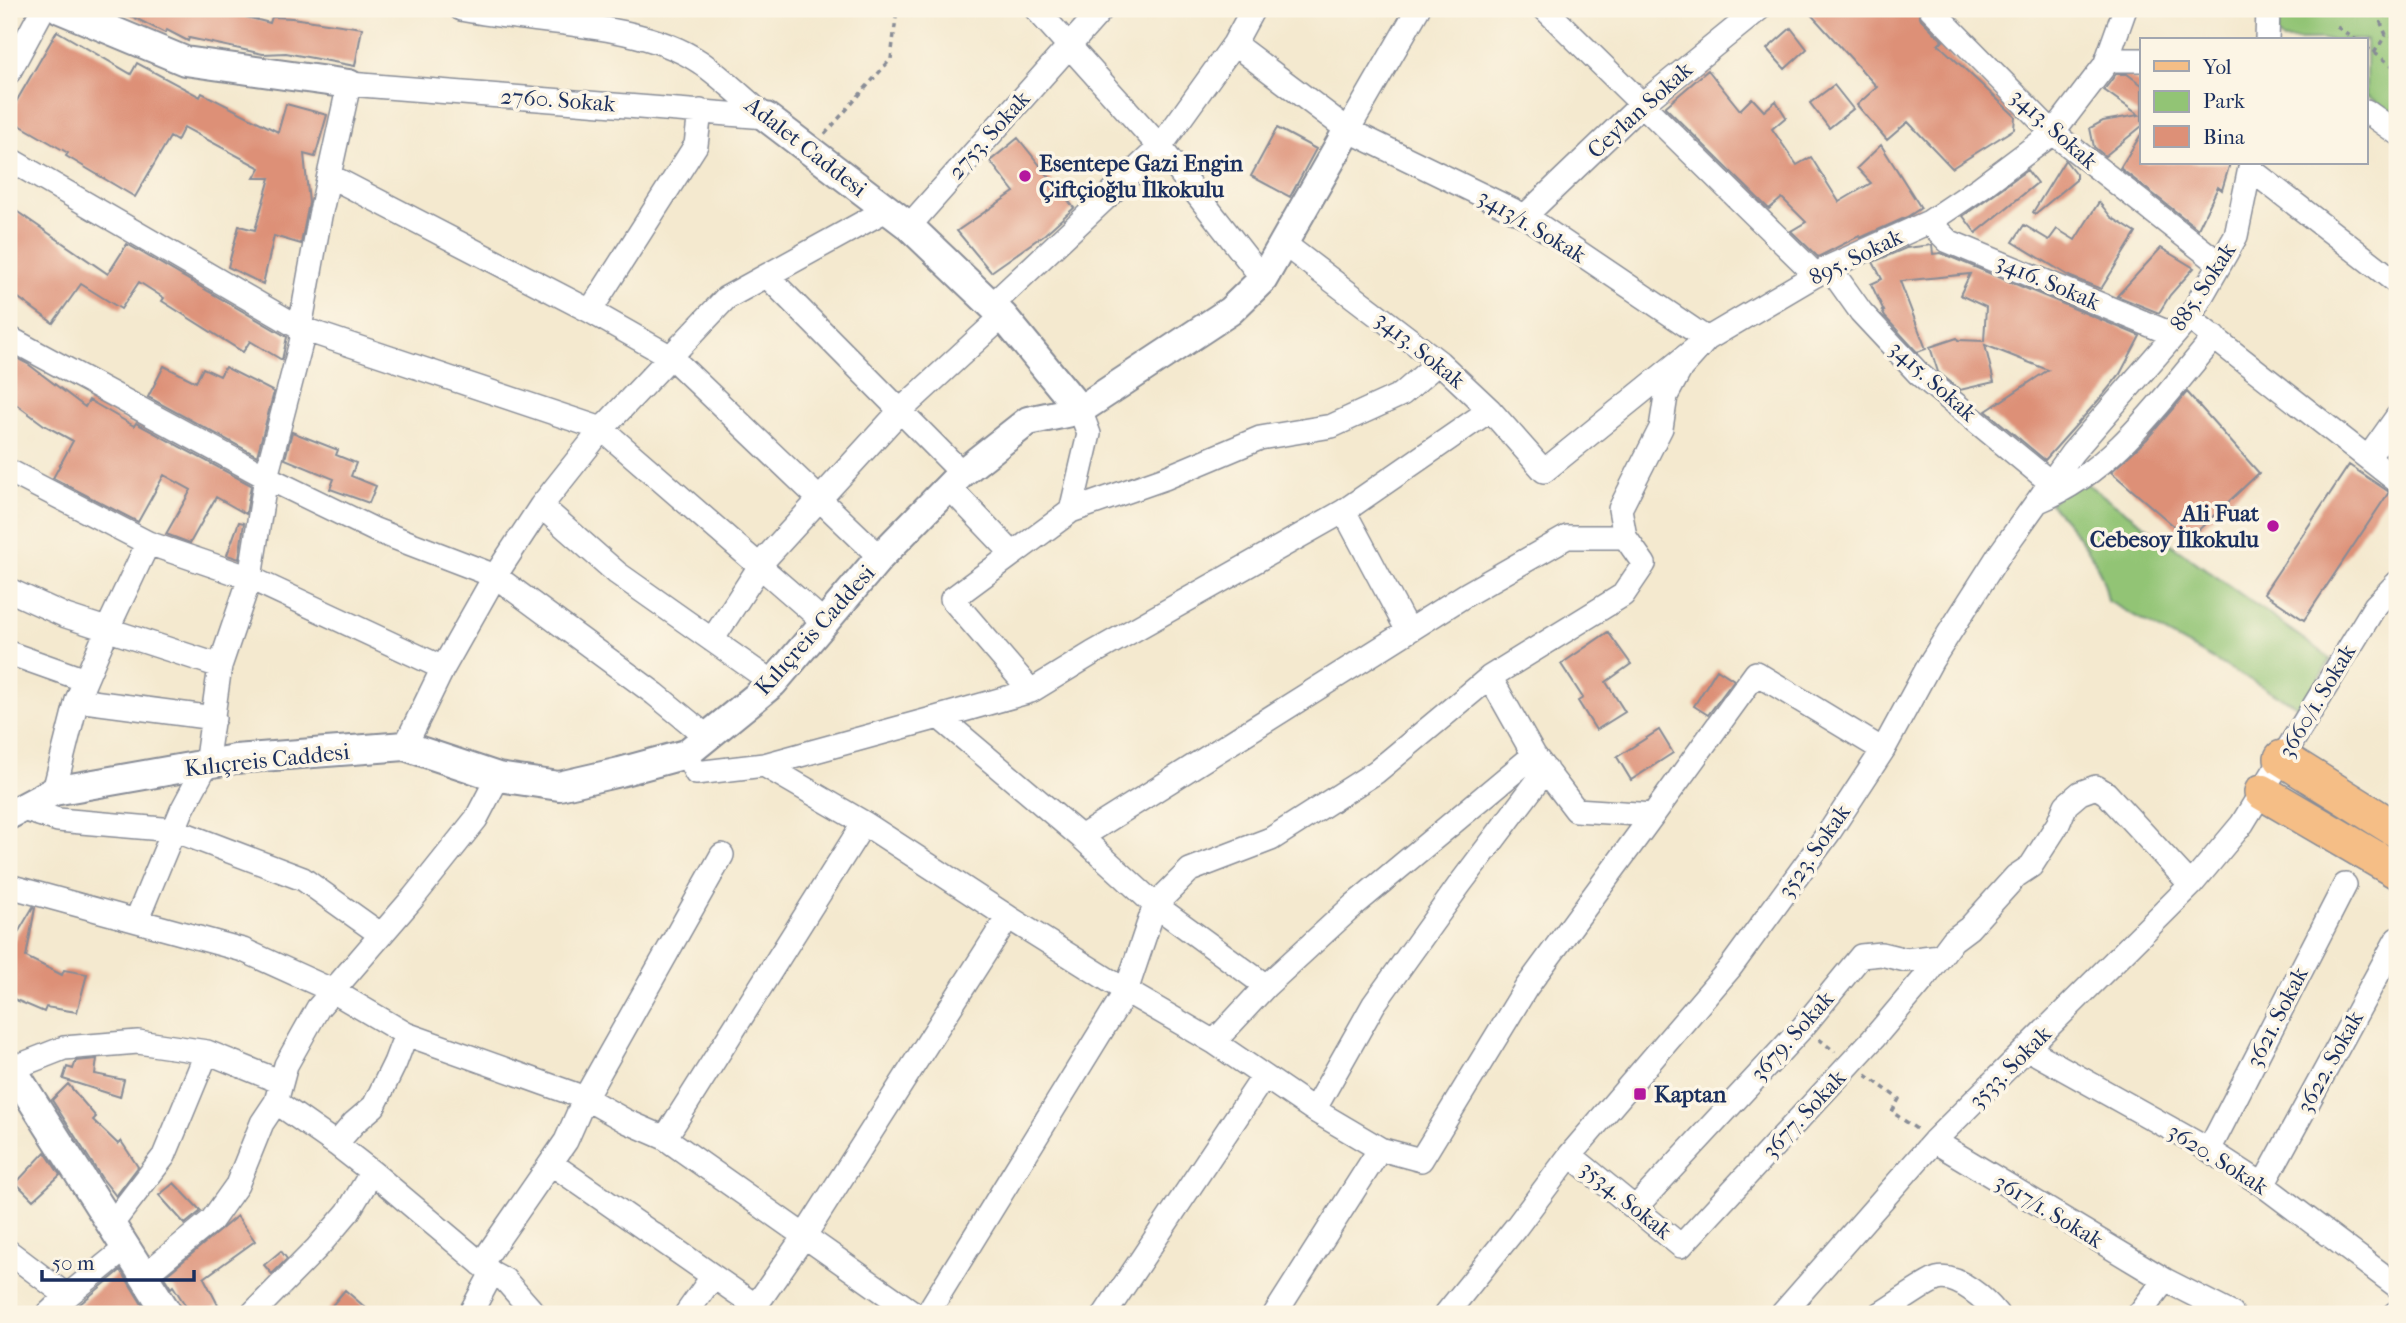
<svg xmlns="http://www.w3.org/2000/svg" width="2406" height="1323" viewBox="0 0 2406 1323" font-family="'IM FELL French Canon',serif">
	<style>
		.green { fill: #92c475; stroke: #567a6a; stroke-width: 2 }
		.building { fill: #dd9077 }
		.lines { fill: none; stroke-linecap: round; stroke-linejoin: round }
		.minor-casing { stroke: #888c96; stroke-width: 26 }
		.tertiary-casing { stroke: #888c96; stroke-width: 32 }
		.primary-casing { stroke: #888c96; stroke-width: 38 }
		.path { stroke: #888c96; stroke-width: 3.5; stroke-dasharray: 5 5; stroke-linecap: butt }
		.minor { stroke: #fff; stroke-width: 23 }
		.tertiary { stroke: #fff; stroke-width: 28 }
		.primary { stroke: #f5be86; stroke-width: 35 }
		.poi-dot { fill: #b5179e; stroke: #fcf5e5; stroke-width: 2.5 }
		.labels { text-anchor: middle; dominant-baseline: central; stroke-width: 7; stroke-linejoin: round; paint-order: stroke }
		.street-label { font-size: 23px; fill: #1b2f5e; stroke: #fcf5e5 }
		.poi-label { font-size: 23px; font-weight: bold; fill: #1b2f5e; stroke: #fcf5e5; text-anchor: start }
	</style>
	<rect width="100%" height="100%" fill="#fcf5e5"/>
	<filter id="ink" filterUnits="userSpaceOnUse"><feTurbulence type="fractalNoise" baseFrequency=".0143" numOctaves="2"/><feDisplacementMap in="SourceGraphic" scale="14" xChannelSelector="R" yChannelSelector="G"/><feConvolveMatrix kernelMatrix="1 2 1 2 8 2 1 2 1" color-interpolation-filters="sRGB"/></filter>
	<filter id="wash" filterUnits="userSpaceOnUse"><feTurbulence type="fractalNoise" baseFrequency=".00686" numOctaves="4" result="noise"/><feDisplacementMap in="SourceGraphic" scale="28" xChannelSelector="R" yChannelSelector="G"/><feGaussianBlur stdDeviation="1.57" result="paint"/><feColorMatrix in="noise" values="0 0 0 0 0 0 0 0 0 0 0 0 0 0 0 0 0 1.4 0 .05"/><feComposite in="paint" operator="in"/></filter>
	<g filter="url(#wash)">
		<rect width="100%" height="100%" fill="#f4e9cf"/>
		<path class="green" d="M2279,9H2397V115L2366,95V40H2283L2277,36Z
			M2076,476L2331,659L2301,708L2108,601C2102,561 2077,533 2050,503Z"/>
		<g id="blocks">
			<path class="building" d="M117,9H233L246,17L270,23L272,17L292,18L362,28L355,66L286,53L263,54L189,38L188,41L167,30L165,33Z
				M1806,9H1917L1921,19L1943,41L1938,44L2015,116L2014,129L1952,168L1908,122L1887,140L1857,105L1877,87Z
				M1791,28L1807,49L1785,69L1767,49Z
				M57,31L131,74L137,63L200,97L202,93L278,132L286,104L327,115L315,157L304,154L309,203L301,244L274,236L263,284L228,267L239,226L255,230L270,178H254L260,168L184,127L177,141L170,137L135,197L66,156L68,153L9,119V114Z
				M1708,70L1740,110L1752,98L1764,111L1776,101L1786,117L1772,129L1797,165L1811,157L1839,202L1871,183L1857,168L1881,145L1921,208L1907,217L1860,238L1859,236L1818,257L1791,231L1806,222L1782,198L1769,209L1665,107Z
				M2116,74H2127L2142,85V126L2105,156L2094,147L2090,128L2103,121L2139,115L2104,90Z
				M1834,85L1853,109L1829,128L1810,103Z
				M1277,128L1316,149L1290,197L1251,176Z
				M2142,133V163H2230L2222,190L2218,187L2198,229L2120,168Z
				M1018,138L1074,208L1045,234L991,272L957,231L1014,192L990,161Z
				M2065,160L2076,174V180L2035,214L2033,212Z
				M2027,170L2037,183L1976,233L1963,216Z
				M2099,202L2111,217L2136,233L2101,289L2071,277L2013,242L2024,225L2049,240L2057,229L2075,240Z
				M9,206L108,274L127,244L287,337L282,360L250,341L243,352L162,301L164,298L139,282L121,309L81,284L53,323L9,291Z
				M1932,245L1933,254L1941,253L2140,336L2120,374L2103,395L2045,460L1986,411L2048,370L1985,345L1994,382L1960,390L1938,372L1930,347L1957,338L1958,340L1984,341L1986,307L1960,295L1970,274L1900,281L1926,349L1917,352L1885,317L1882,311H1884L1871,284L1882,279L1873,262L1906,248Z
				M2161,248L2194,268L2170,295L2159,313L2117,296Z
				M9,354L28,364L85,407L89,400L134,426L136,423L251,485L246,514L216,497L190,543L166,534L191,490L164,475L138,522L53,478L73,441L44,425L9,399Z
				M164,366L196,382L203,368L220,376L225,367L274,392L257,456L148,397Z
				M2187,392L2259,473L2189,539L2111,472L2147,439Z
				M292,432L338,450L336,455L356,463L351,476L376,486L369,503L330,489L334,479L285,459Z
				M2349,465L2389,492L2304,620L2264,593Z
				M239,522L244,523L239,559L227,555Z
				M1608,632L1631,664L1606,682L1625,712L1596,730L1578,701L1583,698L1561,664Z
				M1717,669L1734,680L1708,715L1694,706Z
				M1659,730L1673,753L1631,780L1617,757Z
				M33,907L35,908L26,957L62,975L64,970L87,974L77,1012L46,1007L44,1012L9,997V948Z
				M97,1059L95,1074L124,1080L120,1097L63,1079L67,1067L73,1069L76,1061Z
				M68,1084L96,1117L93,1120L118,1144L121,1141L138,1167L116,1196L101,1177L52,1100Z
				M45,1152L60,1175L33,1200L16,1183Z
				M174,1183L201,1211L185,1224L159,1195Z
				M237,1216L255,1241L204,1278L218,1305L206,1314H191L173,1286L171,1288L164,1277Z
				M281,1251L287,1259L272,1274L264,1265Z
				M121,1270L143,1306L132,1314H68Z
				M345,1290L373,1314H325Z"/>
		</g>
	</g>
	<g filter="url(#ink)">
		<use href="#blocks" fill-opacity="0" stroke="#888c96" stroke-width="2"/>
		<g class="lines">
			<defs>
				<path id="minor" d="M461,9C533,24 640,21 700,62C723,78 744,99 766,117
					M1036,9L1160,147L1263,279
					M1545,9L1816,275
					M1931,9L2053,133L2220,264
					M2267,40L2268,9
					M2107,60H2142
					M9,72L43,9
					M2366,111L2397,133
					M1348,130L1418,9
					M9,159L300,328L602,429L824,622
					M2250,169L2397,283
					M330,176L590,311L671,357L880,557
					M1525,216L1641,105L1759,9
					M1929,222L1948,241L2174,335
					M909,226L1102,9
					M1283,243L1439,362L1490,410L1544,471L1707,339L1829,267L1929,222L1981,187L2053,133L2105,65L2125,9
					M1829,267L1861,312L1919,374L2051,483
					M768,277L962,473
					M992,305L1160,147L1234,44L1253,9
					M590,311L696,145L700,111
					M2189,318L2397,481
					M9,338L266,477L375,530L495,576L655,694L706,736
					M2368,458L2397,417
					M9,471L148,543L250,578L443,668
					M948,486L1013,554
					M2041,500C2115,470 2164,396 2215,337
					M541,506L617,573L773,683
					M1071,511L1165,478L1260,438L1332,426L1402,394L1439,362
					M1344,511L1408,631
					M148,543L107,630L77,700L214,718
					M9,590L66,616L220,666
					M712,640L764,560L901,410L1003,316
					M9,653L85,680
					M1031,691L952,599L1071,511L1089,434L1080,410
					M939,717L1031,691L1093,653L1344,511L1490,410
					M405,746L443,668L495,576L541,506L602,429L726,298L886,210
					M686,754L696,773L764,765L939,717L1081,837L1155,905L1266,986L1354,905L1534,755
					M764,765L864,823L1008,917
					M54,791L77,700
					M23,809L58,820L174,830L303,879L380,934
					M1653,815L1756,673L1883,750
					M1081,837L1467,594L1567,537H1625
					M9,886L243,950L331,990L406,1034L585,1098L626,1121L665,1138L915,1314
					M137,919L182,810L206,765L220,666L250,578L266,477L302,339L300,328L320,216L349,84L766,117
					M1214,1042L1266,986
					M2028,1049L2209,1150L2263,1185L2397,1286
					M13,1068L64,1048L138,1042L207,1052L281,1082
					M276,1102L336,1144L354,1123L374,1106L395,1063L406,1034
					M1314,1110L1374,1004L1460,884L1546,770
					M665,1138L864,823
					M1934,1141L2165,1280L2232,1314
					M2209,1150L2345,885
					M1570,1155L1681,1246L1873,1039L1923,980L1953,940L1969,928L2016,876L2031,866L2058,824L2066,805L2080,793L2096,787L2106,793L2191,885
					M552,1164L756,1306
					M372,1172L492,1273
					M2263,1185L2397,939
					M1636,1207L1803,1027L1861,956L1881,954L1906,960L1940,956
					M111,1225L164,1156L207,1052
					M9,1252L67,1296
					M481,1264L566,1141L585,1098L722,855
					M144,1276L212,1220L237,1185L262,1123L276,1102L286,1065L318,1008L413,898L476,819L498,777
					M48,1314L67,1296L126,1248
					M252,1314L317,1248L348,1212L372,1172L336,1144
					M470,1314L492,1273L505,1280L535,1314
					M686,1314L713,1276
					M750,1314L805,1235L1008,917L1126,991L1214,1042L1314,1110L1380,1149L1421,1160L1526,988L1653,815L1576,810L1534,755L1490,677
					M927,1314L1126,991L1155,905L1190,870L1271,839L1376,772L1490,677L1623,595L1644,564L1625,537L1620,509L1661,428L1666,396L1681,368L1707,339L1525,216L1348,130L1234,44
					M1105,1314L1264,1076
					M1275,1314L1380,1149
					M1446,1314L1517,1226L1570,1155L1730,968L1830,831L1883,750L1932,660L1999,555L2072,453L2189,318L2236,236L2251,163
					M1782,1314L1934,1141L2191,885L2242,824L2375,606L2397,583
					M1880,1314C1892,1307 1927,1282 1937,1279C1958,1274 1986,1300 1997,1314
					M2139,1314L2165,1280
					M2394,1314L2397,1312"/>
				<path id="tertiary" d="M60,9L185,61L349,84
					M766,117L909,226L1003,316L1080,410
					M9,815L54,791L235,759L405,746L498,777L559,786L620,772L686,754L773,683L880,557L962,473L1028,421L1080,410L1230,311L1263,279L1348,130
					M9,1064L168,1314"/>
				<path id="primary" d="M2282,758L2397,830
					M2262,792L2397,871"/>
			</defs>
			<use href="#minor" class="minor-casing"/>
			<use href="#tertiary" class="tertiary-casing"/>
			<use href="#primary" class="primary-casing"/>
			<path class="path" d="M2397,11L2385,15L2381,23L2386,35L2397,38
				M2337,27L2356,40
				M2366,47L2397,69
				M2374,53L2386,35
				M825,134L891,59L897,9
				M1819,1039L1835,1052
				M1866,1075L1899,1099L1892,1112L1918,1130"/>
			<use href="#minor" class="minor"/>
			<use href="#tertiary" class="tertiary"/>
			<use href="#primary" class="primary"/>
		</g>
	</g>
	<g class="poi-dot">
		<circle cx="1025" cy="176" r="7"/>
		<circle cx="2273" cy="526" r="7"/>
		<rect x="1633" y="1087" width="14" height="14" rx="3.5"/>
	</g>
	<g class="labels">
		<g class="street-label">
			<text transform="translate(558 100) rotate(4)">2760. Sokak</text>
			<text transform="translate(1640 110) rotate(-42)">Ceylan Sokak</text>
			<text transform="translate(2054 129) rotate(42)">3413. Sokak</text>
			<text transform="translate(989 135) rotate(-48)">2753. Sokak</text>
			<text transform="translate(806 147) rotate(38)">Adalet Caddesi</text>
			<text transform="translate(1532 226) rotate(31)">3413/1. Sokak</text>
			<text transform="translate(1856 257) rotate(-26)">895. Sokak</text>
			<text transform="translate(2048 282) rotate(23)">3416. Sokak</text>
			<text transform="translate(2203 287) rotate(-57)">885. Sokak</text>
			<text transform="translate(1420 350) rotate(39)">3413. Sokak</text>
			<text transform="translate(1933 381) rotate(42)">3415. Sokak</text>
			<text transform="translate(815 630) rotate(-48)">Kılıçreis Caddesi</text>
			<text transform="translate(2317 701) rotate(-59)">3660/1. Sokak</text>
			<text transform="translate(267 760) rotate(-6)">Kılıçreis Caddesi</text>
			<text transform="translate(1814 851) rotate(-55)">3523. Sokak</text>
			<text transform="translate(2277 1017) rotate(-63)">3621. Sokak</text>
			<text transform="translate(1792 1036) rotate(-48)">3679. Sokak</text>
			<text transform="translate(2330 1062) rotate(-61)">3622. Sokak</text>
			<text transform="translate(2010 1067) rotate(-45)">3533. Sokak</text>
			<text transform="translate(1804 1114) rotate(-47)">3677. Sokak</text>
			<text transform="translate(2218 1159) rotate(32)">3620. Sokak</text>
			<text transform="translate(1626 1200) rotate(39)">3534. Sokak</text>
			<text transform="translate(2049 1211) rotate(31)">3617/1. Sokak</text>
		</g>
		<g class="poi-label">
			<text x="1039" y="163">Esentepe Gazi Engin<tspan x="1039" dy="26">Çiftçioğlu İlkokulu</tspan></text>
			<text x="2259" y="513" text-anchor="end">Ali Fuat<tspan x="2259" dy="26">Cebesoy İlkokulu</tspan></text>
			<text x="1654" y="1094">Kaptan</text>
		</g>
	</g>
	<rect width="2406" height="1323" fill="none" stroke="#fcf5e5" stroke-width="35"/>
	<rect x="2140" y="38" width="228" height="126" fill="#fcf5e5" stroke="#a2a6af" stroke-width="2"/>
	<rect x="2154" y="61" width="35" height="10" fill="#f5be86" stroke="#a2a6af" stroke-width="2"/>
	<text x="2203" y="74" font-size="21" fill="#1b2f5e">Yol</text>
	<rect x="2154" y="91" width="35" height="21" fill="#92c475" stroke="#a2a6af" stroke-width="2"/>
	<text x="2203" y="108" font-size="21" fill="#1b2f5e">Park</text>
	<rect x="2154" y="126" width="35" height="21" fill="#dd9077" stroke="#a2a6af" stroke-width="2"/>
	<text x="2203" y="144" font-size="21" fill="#1b2f5e">Bina</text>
	<path d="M42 1270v10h152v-10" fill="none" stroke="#1b2f5e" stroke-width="3.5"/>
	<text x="52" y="1270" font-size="21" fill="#1b2f5e" stroke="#fcf5e5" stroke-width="5" paint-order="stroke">50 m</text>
</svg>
